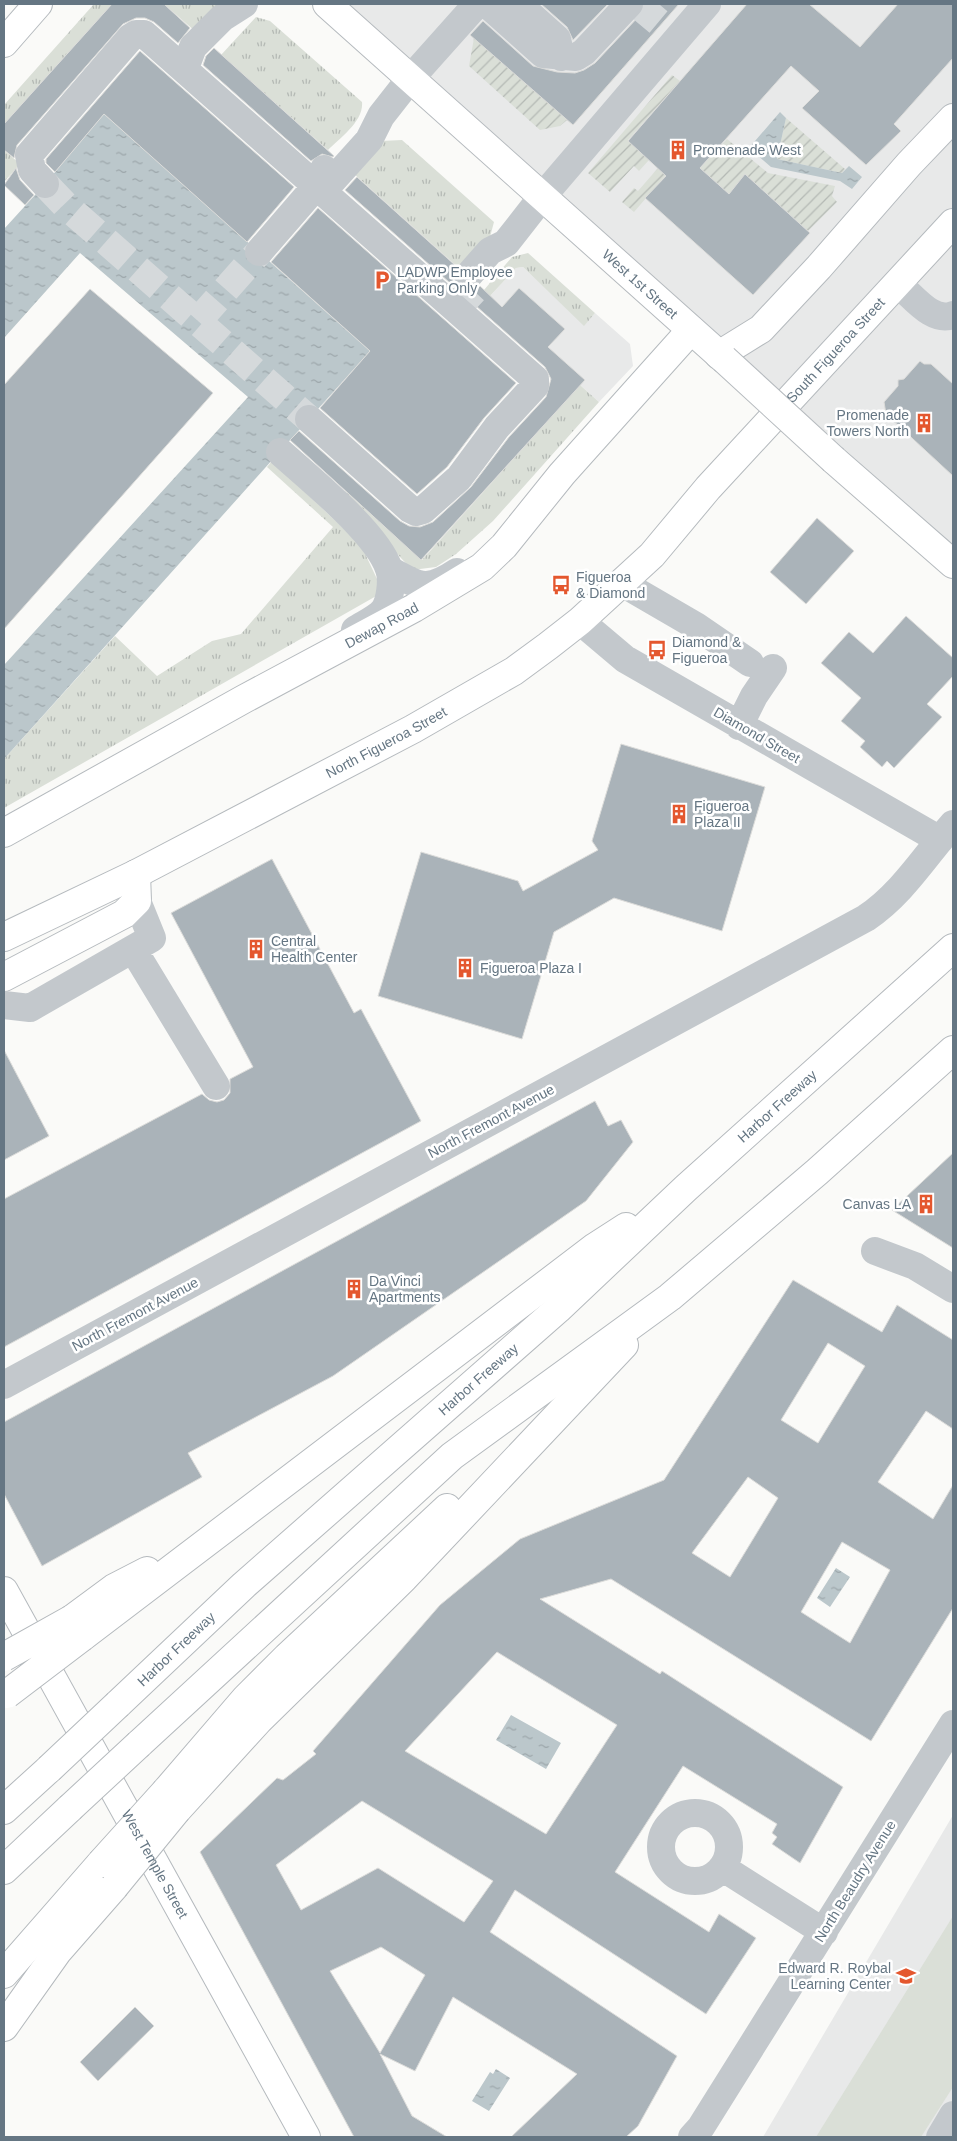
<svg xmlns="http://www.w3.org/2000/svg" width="957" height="2141" viewBox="0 0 957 2141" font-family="Arial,sans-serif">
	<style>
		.built { fill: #e8e9e9 }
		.grass { fill: url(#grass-tufts) }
		.garden { fill: url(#garden-furrows) }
		.pitch { fill: #dadfd7 }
		.water { fill: url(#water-ripples) }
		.building { fill: #aab3b9; stroke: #dcdcda; fill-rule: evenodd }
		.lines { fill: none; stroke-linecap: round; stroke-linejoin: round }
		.minor-tunnel { stroke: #d5d9db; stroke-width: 28; stroke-dasharray: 28 14; stroke-linecap: butt }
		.major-casing { stroke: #b5babe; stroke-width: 30 }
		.highway-casing { stroke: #b4b9bd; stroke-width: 30 }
		.minor { stroke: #c3c8cc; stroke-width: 28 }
		.major { stroke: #fff; stroke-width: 28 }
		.highway { stroke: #fff; stroke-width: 28 }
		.major-bridge-casing { stroke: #b5babe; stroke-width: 30; stroke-linecap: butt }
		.highway-bridge-casing { stroke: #b4b9bd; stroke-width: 30; stroke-linecap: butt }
		.major-bridge { stroke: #fff; stroke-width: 28 }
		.highway-bridge { stroke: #fff; stroke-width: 28 }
		.labels { text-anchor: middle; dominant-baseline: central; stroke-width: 5; stroke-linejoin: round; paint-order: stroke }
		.poi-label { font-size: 14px; fill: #657683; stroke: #fff; text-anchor: start }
		.street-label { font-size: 14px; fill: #657683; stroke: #fff }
	</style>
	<defs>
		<pattern id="grass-tufts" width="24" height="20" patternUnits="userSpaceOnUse" patternTransform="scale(1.25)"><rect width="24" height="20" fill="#dadfd7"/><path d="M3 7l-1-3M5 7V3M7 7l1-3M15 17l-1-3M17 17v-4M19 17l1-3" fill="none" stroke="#b4b9b4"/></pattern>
		<pattern id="garden-furrows" width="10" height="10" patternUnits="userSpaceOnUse" patternTransform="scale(1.25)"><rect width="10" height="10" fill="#dadfd7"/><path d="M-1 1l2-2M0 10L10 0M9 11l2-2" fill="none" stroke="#b4b9b4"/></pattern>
		<pattern id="water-ripples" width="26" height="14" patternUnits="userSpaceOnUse" patternTransform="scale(1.25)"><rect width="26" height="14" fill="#bbc7cb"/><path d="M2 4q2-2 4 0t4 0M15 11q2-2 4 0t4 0" fill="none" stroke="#9ca6aa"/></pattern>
	</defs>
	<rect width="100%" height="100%" fill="#fafaf8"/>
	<path class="built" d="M346,4H953V546Z
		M523,267L584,325L595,313L630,344L633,366L599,402L580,385L585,380L490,296L516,268Z
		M953,1815V2137H763Z"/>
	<path class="grass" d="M94,4H112L4,124V105Z
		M164,4H223L196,32Z
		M256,17L270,21L362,102C364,121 340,138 328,150L221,55Z
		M402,140L494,222L490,237L461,270L353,173L381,141Z
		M4,150L20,164L4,182Z
		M528,253L595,313L584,326L523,267L516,268L490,296L484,290L512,257Z
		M580,385L599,402L493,521L456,554L436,567L412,570L345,497V491L422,560Z
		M272,461L361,545L377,579L378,595L4,808V759L115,636L157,676L212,641L241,634L333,527L267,467Z"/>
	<path class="garden" d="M672,4H679L573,125L567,120L560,126L540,130L469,66L474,38L557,105Z
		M672,75L680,81L628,140L649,160L639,171L634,166L610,192L588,173Z
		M786,118L845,169L842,173L777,159Z
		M727,139L768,173L835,186L832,196L837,202L808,231L745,175L729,194L700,168Z
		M658,168L666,175L634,212L622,202L634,188L638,191Z"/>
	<path class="pitch" d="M953,1916V2087L921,2137H816Z"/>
	<path class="water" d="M780,112L786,118L777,159L842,173L849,166L862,177L852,189L840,181L771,167L749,148Z
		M104,114L370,351L4,759V665L248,397L80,253L4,338V229L45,184Z
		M836,1568L850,1577L830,1607L817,1598Z
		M511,1715L561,1743L546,1769L496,1740Z
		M496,2069L510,2078L489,2111L472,2101L490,2072L493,2074Z"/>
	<path class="building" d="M112,4H164L190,28L178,43L154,22L145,18H136L123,24L17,145L14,158L4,150V124Z
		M541,4H608L573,40L567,27Z
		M644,4H679L573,125L470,35L483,21L533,66L557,72L575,73L584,70L595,63L640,15Z
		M747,4H809L860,47L898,4H953V58L894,124L901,131L866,165L802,108L819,91L791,66L700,168L729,194L745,174L810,233L753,295L645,198L666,176L628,141Z
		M214,48L334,156L333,157L322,154L311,161L203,65L206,56Z
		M140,51L294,187L247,242L104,114L55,172L46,163V159Z
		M16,168L20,180L34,195L25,205L4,185Z
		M357,177L456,266L453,272V281L458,288L464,291H473L480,286L502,307L519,288L565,329L548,347L585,380L421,560L290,440L299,431L400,521L409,526L420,527L433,522L471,487L509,437L546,397L551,379L545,367L345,190Z
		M318,208L516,383L484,418L447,467L417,494L320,408L370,351L271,262Z
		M90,289L213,393L4,629V385Z
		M920,361L924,364H931L953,384V476L886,414L884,402L898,386V380L904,379Z
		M817,518L854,551L806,604L770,572Z
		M906,616L953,658V676L927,704L942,717L894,768L887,761L882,767L860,747L865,741L841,721L861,698L821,663L849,632L873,653Z
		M621,744L765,787L722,931L614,898L554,932L522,1039L378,996L421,852L518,881L523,891L598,850L592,841Z
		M272,859L354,1013L361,1009L421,1121L4,1347V1199L202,1094L209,1100L217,1102L224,1100L230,1093V1079L253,1067L171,913Z
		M4,1050L49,1136L4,1160Z
		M595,1101L608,1126L621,1120L633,1142L586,1201L333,1376L188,1453L202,1477L42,1566L4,1494V1422Z
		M953,1153V1248L892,1210Z
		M793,1280L882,1332L897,1305L953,1340V1429L926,1411L878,1482L933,1519L953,1485V1608L871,1741L611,1579L540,1599L660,1674L662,1671L843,1787L800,1863L772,1844L777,1837L772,1833L777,1824L683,1766L615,1872L709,1932L719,1914L756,1938L706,2014L515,1890L490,1932L677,2056L638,2126L626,2137H511L577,2074L453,1997L415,2071L380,2054L412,2116L447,2137H354L200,1852L277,1778L283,1780L316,1754L313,1751L440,1605L520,1539L664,1480ZM828,1343L865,1366L818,1443L781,1420ZM748,1477L778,1498L730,1577L692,1553ZM842,1542L890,1570L850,1643L801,1612ZM497,1652L617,1725L546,1834L405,1751ZM362,1801L493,1881L464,1922L378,1868L301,1910L276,1865ZM381,1947L425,1975L380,2053L330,1971Z
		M135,2007L154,2026L98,2081L80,2062Z"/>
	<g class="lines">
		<path class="minor-tunnel" d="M637,4L661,24
			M45,184L66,206L309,419
			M450,304L466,299L479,285
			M198,321L259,252"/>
		<defs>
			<g id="major">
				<path id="s1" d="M327,4L724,359"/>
				<path d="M4,43L38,4"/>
				<path d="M719,355L761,329L819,267L909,164L953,118"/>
				<path d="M834,460L953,564"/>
				<path id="s2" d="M4,833L244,699L414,608L482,567L504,546L562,474L691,330"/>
				<path id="s3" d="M4,937L136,874L413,729L514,671L548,646L580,621L652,555L708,488L953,223"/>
				<path d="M4,977L124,914L137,901L136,874"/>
				<path id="s4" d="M4,1591L306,2137"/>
			</g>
			<g id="highway">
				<path d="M72,1619L114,1588L147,1571"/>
				<path d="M82,1637L595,1247L626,1227"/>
				<path id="s5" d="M118,1704L244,1585L558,1309L686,1188L953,948"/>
				<path d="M139,1744L452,1456L670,1297L817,1172L953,1050"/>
				<path d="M166,1791L246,1698L287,1657L447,1508"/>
				<path d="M4,1810L49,1769"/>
				<path d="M177,1810L259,1720L404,1578L624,1345"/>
				<path d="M4,1870L70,1808"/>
				<path d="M4,1974L101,1863"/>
				<path d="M4,2027L58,1951L114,1887"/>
			</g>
		</defs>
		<use href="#major" class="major-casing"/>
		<use href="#highway" class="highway-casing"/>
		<path class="minor" d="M487,4L543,54L576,57L584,52L629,4
			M518,4L557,39L561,57
			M185,68L193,47L222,18L244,4
			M45,184L32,170L29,155L131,37L136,34H144L535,379V386L497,427L459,478L423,510L416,512L410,509L309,419
			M317,185L333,180L369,140L381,116L410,79L477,4
			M259,252L317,185L324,169
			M468,276L490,251L506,243L542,197L707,4
			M898,284C914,297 932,323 953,315
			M280,452C310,479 377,533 389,569C393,580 390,601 384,610C378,618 364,624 355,630
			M390,570C420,587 427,592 457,572
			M622,583L696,626L750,663
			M580,621L625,659L940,840
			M739,726L754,696L773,668
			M133,949L216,1086
			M4,1005L30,1008L152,938L137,901
			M875,1251L915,1266L953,1289
			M4,1385L866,918C902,894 925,856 953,824
			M661 1847a34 34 0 1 1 68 0a34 34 0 1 1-68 0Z
			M723,1868L824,1932
			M692,2137L701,2127L953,1724
			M940,2137L953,2115"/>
		<use href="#major" class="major"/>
		<use href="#highway" class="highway"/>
		<defs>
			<path id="major-bridge" d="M724,359L834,460"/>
			<path id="highway-bridge" d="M4,1657L72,1619
				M7,1694L82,1637
				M49,1769L118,1704
				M70,1808L139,1744
				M101,1863L166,1791
				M114,1887L177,1810"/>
		</defs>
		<use href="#major-bridge" class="major-bridge-casing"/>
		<use href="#highway-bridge" class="highway-bridge-casing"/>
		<use href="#major-bridge" class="major-bridge"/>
		<use href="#highway-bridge" class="highway-bridge"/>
	</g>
	<defs>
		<symbol id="building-bare" viewBox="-9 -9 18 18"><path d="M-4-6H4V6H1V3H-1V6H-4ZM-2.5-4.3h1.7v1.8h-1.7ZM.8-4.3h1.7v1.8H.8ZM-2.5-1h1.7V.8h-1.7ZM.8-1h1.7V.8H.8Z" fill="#e4572e" stroke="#fff" stroke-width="2.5" paint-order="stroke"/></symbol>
		<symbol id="parking-bare" viewBox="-9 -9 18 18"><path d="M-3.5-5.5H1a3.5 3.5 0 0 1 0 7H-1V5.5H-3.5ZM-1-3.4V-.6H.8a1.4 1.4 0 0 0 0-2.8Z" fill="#e4572e" stroke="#fff" stroke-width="2.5" paint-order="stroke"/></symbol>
		<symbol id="bus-bare" viewBox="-9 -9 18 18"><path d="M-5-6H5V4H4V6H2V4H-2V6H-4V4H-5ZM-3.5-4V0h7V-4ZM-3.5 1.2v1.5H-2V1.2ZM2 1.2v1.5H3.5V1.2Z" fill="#e4572e" stroke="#fff" stroke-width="2.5" paint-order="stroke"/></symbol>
		<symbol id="school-bare" viewBox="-9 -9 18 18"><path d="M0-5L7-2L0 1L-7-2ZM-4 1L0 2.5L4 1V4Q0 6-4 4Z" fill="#e4572e" stroke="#fff" stroke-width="2.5" paint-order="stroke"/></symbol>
	</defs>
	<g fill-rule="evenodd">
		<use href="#building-bare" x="664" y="136" width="28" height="28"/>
		<use href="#parking-bare" x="368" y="266" width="28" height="28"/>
		<use href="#building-bare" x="910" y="409" width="28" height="28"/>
		<use href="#bus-bare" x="547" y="571" width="28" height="28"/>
		<use href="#bus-bare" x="643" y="636" width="28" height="28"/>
		<use href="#building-bare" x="665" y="800" width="28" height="28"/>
		<use href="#building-bare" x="242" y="935" width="28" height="28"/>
		<use href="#building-bare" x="451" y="954" width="28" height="28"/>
		<use href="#building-bare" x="912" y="1190" width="28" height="28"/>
		<use href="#building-bare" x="340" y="1275" width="28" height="28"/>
		<use href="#school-bare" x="892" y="1962" width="28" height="28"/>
	</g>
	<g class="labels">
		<g class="poi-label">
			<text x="693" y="150">Promenade West</text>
			<text x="397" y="272">LADWP Employee<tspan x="397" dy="16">Parking Only</tspan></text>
			<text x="909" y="415" text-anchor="end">Promenade<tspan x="909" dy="16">Towers North</tspan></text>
			<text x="576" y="577">Figueroa<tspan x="576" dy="16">&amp; Diamond</tspan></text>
			<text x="672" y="642">Diamond &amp;<tspan x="672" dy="16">Figueroa</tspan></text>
			<text x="694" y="806">Figueroa<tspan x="694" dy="16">Plaza II</tspan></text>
			<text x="271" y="941">Central<tspan x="271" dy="16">Health Center</tspan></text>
			<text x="480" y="968">Figueroa Plaza I</text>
			<text x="911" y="1204" text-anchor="end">Canvas LA</text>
			<text x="369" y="1281">Da Vinci<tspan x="369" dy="16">Apartments</tspan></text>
			<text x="891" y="1968" text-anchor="end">Edward R. Roybal<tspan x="891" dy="16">Learning Center</tspan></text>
		</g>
		<g class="street-label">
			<text stroke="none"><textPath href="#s1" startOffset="420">West 1st Street</textPath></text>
			<text stroke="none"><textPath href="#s3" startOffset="1031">South Figueroa Street</textPath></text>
			<text stroke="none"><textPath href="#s2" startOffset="431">Dewap Road</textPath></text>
			<text transform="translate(757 735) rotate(30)">Diamond Street</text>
			<text stroke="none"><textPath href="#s3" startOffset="429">North Figueroa Street</textPath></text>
			<text stroke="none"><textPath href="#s5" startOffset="890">Harbor Freeway</textPath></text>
			<text transform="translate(491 1121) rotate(-28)">North Fremont Avenue</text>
			<text transform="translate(135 1314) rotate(-28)">North Fremont Avenue</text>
			<text stroke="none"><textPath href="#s5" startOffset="485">Harbor Freeway</textPath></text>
			<text stroke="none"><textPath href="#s5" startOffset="80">Harbor Freeway</textPath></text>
			<text stroke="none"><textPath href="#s4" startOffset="312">West Temple Street</textPath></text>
			<text transform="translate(855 1881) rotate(-58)">North Beaudry Avenue</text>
		</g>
	</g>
	<rect width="957" height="2141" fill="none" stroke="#657683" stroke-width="10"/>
</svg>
